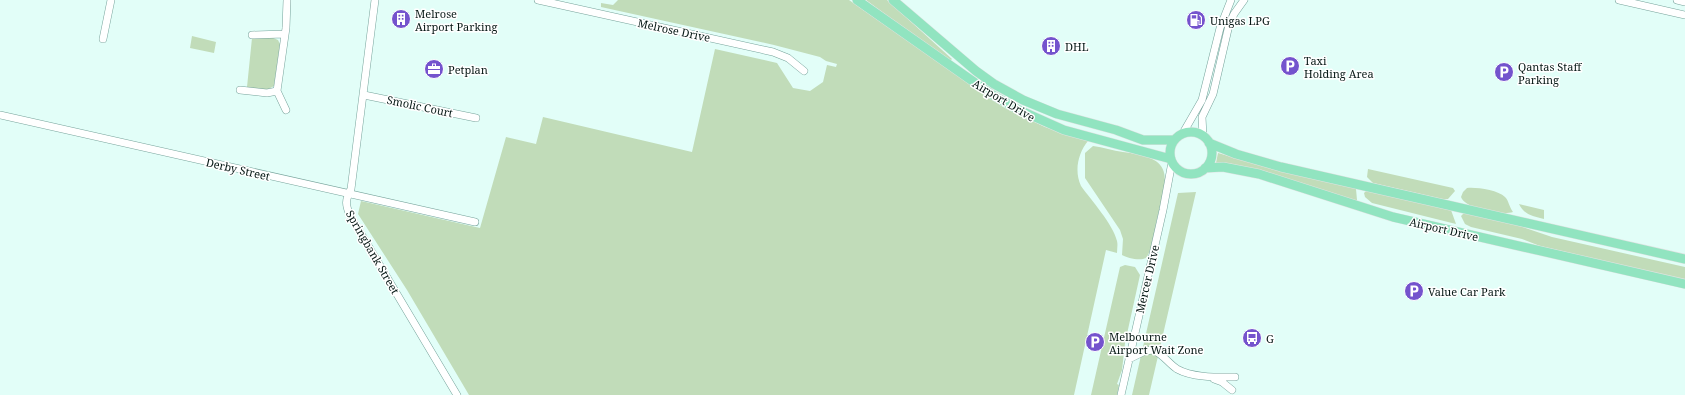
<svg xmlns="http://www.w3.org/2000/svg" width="1685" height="395" viewBox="0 0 1685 395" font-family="'Noto Serif',serif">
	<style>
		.green { fill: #c1dcb9 }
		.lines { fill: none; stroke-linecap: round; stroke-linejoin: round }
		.minor-casing { stroke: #76a39b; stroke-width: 8 }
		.major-casing { stroke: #e1e3e3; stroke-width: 10 }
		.minor { stroke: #fff; stroke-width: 7 }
		.major { stroke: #91e4c0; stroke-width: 9 }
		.labels { text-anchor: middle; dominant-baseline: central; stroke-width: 3; stroke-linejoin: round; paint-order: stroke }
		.poi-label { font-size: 11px; fill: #061815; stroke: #fff; text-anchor: start }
		.street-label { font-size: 11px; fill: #061815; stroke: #fff }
	</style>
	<rect width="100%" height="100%" fill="#e2fef8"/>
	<path class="green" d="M618,0H849L1003,107L1045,127L1088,141C1078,153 1074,171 1081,186C1091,200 1113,224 1117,241C1118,245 1117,249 1117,253L1106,250L1074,395H469L407,290L358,214L361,201L480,228L506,137L536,144L543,117L692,152L715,49L777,63L793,88L810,91L823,82L827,65L836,67L837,64L826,61L820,57L774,45L601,7V3L613,5Z
		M866,0H887L952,59L949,62Z
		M192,36L216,42L214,53L190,48Z
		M271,37L278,40L280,44L274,86L265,91L247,87L252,38Z
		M1093,146C1103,147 1113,151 1123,152C1179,158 1166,179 1156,223C1155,230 1151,253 1146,258C1140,261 1127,258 1122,255L1123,239L1120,230L1085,178V153Z
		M1218,153L1263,166L1354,187L1356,189L1357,200L1356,201L1261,170L1227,163H1216Z
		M1368,169L1453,188L1455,191L1448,199H1442L1373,183L1367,177Z
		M1467,188C1476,187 1498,190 1505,197C1509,201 1509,207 1513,212C1502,216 1465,209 1461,197L1463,192Z
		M1367,190L1451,210L1456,224L1372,203L1365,197L1364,193Z
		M1196,192L1149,395H1132L1178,193Z
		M1519,204L1544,210V219C1533,216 1524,215 1519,204Z
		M1464,213L1517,225L1552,237L1685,267V280L1540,246L1522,239L1471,227L1465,224L1461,216Z
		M1125,265L1135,267L1140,275L1125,343L1122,370L1117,384L1119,385L1117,395H1091L1120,267Z"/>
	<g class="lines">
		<defs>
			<path id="minor" d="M375,0L351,189C345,200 345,205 351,217L457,395
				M538,0L773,52L788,58L804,71
				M1619,0L1685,15
				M1677,0L1685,2
				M252,35L284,34
				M103,39L111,0
				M240,90L267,93L277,91
				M364,95L476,118
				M286,110L277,91L286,28L287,0
				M0,115L475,222
				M1183,133L1202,100L1220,28L1231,0
				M1203,136L1202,117L1213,94L1229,25L1234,14L1244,0
				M1129,359L1145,351L1153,350C1163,354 1168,363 1177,369C1193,378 1218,377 1235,377
				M1214,379L1222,382L1232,390
				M1121,395L1163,210L1172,162"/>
			<path id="major" d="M857,0L991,94L1017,109L1064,130L1171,159
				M893,0L976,71L994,84L1023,100L1057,114L1116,130L1143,140H1174
				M1170 153a21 21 0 1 1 42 0a21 21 0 1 1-42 0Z
				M1209,143L1236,154L1281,167L1685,259
				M1205,168L1223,167L1259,174L1393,217L1685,284"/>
		</defs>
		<use href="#minor" class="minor-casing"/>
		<use href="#major" class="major-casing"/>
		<use href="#minor" class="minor"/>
		<use href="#major" class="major"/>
	</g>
	<defs>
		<symbol id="building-disc" viewBox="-11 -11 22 22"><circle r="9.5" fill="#7453cd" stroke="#fff"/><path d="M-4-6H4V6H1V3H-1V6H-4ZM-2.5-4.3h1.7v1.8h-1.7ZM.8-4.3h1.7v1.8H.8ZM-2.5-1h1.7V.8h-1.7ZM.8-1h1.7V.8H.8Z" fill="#fff"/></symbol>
		<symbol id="fuel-disc" viewBox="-11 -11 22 22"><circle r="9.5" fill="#7453cd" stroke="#fff"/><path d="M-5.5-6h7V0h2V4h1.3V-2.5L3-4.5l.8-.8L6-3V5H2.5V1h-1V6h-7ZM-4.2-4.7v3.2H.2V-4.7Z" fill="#fff"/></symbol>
		<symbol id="parking-disc" viewBox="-11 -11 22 22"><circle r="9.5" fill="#7453cd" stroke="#fff"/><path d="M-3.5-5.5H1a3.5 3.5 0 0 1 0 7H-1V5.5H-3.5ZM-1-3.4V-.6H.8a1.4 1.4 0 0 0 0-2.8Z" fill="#fff"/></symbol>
		<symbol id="office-disc" viewBox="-11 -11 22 22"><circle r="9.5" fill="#7453cd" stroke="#fff"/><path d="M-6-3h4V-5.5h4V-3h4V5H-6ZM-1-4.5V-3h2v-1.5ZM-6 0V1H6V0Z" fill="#fff"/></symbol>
		<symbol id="bus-disc" viewBox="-11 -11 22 22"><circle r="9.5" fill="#7453cd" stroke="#fff"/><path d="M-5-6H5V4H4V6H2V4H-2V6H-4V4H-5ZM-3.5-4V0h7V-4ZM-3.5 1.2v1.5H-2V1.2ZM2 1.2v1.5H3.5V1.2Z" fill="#fff"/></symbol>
	</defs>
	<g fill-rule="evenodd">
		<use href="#building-disc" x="390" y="8" width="22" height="22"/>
		<use href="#fuel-disc" x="1185" y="9" width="22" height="22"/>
		<use href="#building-disc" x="1040" y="35" width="22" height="22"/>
		<use href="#parking-disc" x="1279" y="55" width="22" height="22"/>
		<use href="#office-disc" x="423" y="58" width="22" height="22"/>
		<use href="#parking-disc" x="1493" y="61" width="22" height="22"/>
		<use href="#parking-disc" x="1403" y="280" width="22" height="22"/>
		<use href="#bus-disc" x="1241" y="327" width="22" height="22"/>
		<use href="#parking-disc" x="1084" y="331" width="22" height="22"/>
	</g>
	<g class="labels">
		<g class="poi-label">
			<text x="415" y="13">Melrose<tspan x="415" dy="13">Airport Parking</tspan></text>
			<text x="1210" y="20">Unigas LPG</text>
			<text x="1065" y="46">DHL</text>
			<text x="1304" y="60">Taxi<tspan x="1304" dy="13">Holding Area</tspan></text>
			<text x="1518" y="66">Qantas Staff<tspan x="1518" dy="13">Parking</tspan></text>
			<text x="448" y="69">Petplan</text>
			<text x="1428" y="291">Value Car Park</text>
			<text x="1109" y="336">Melbourne<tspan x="1109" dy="13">Airport Wait Zone</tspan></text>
			<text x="1266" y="338">G</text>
		</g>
		<g class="street-label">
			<text transform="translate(674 30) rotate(12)">Melrose Drive</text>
			<text transform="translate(1004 100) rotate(31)">Airport Drive</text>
			<text transform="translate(420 106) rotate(12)">Smolic Court</text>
			<text transform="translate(238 169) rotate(13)">Derby Street</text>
			<text transform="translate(1444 229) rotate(13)">Airport Drive</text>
			<text transform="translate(373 252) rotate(60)">Springbank Street</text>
			<text transform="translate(1147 279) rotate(-77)">Mercer Drive</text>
		</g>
	</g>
</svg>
